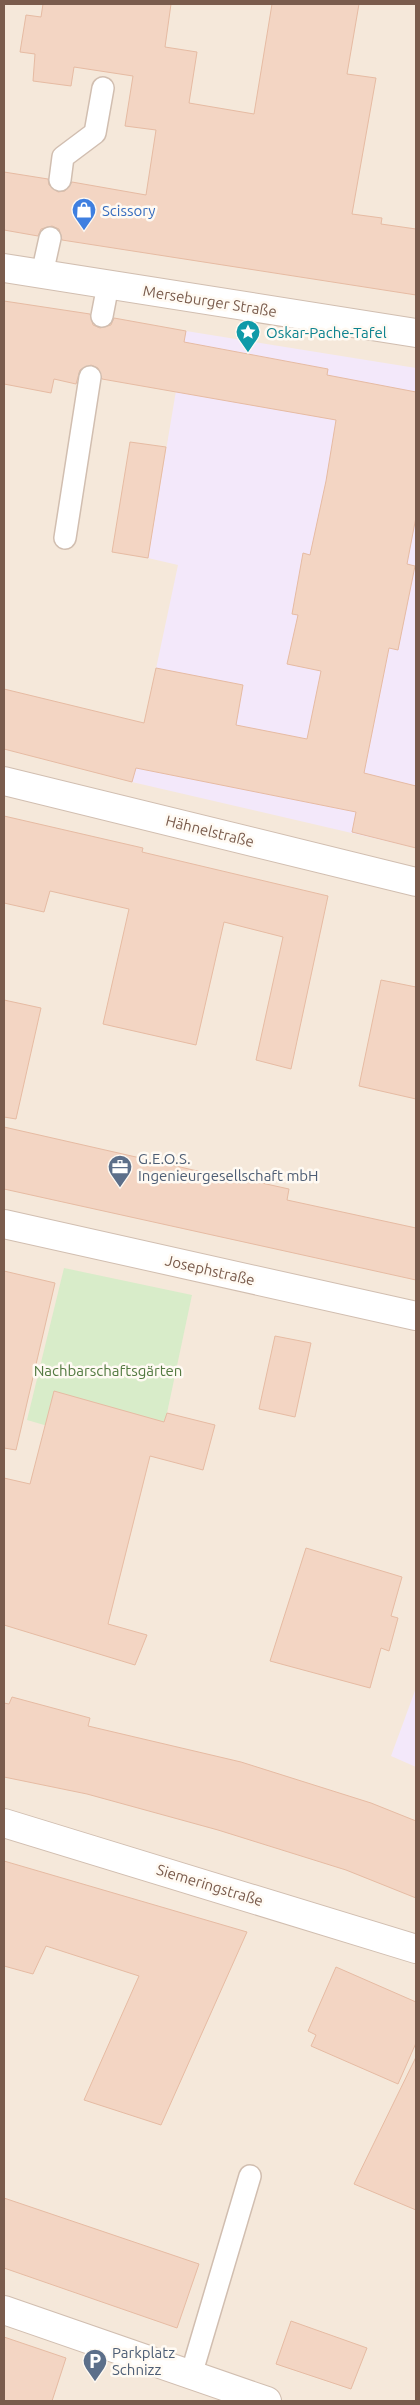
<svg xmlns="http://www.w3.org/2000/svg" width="420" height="2405" viewBox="0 0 420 2405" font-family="Ubuntu,sans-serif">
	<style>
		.residential { fill: #f5e8da }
		.education { fill: #f3e8fa }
		.green { fill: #d8ecc9 }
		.building { fill: #f3d5c3; stroke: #e6bba3 }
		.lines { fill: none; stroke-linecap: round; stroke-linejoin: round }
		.service-casing { stroke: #d1beb0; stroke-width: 24 }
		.minor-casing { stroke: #d1beb0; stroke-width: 30 }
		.service { stroke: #fff; stroke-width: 21 }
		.minor { stroke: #fff; stroke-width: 28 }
		.labels { text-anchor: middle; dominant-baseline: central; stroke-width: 5; stroke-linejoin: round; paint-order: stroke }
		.shop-label { font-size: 15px; fill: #366cbe; stroke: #fffaf3; text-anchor: start }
		.street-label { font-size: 15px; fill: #7a5c4d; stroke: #fffaf3 }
		.culture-label { font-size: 15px; fill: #0d838f; stroke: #fffaf3; text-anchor: start }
		.service-label { font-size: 15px; fill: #4e5e75; stroke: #fffaf3; text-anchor: start }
		.park-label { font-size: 15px; fill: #537a41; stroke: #fffaf3 }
	</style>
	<rect width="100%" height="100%" fill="#fdf6ec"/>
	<path class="residential" d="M4,4H416V2401H4Z"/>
	<path class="education" d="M186,331L416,368V848L132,782L178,565L148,558Z
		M416,1688V1767L391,1756Z"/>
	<path class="green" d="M64,1268L192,1295L167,1413L155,1457L27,1420Z"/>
	<path class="building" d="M43,4H171L165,47L197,52L189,103L254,114L272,4H359L347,74L376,78L352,214L382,218L381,224L416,229V295L62,240L59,229L52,226L41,229L38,236L4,230V172L48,179L49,185L58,192L65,191L72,182L146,195L156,130L125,126L133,76L74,67L71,86L33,81L35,54L20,52L26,15L41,17Z
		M4,301L90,314L93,325L100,328L111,325L114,318L186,331L184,342L328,369L327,375L416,392V517L407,564L415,566L398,650L389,648L364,773L416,786V848L352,832L356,812L136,768L132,782L4,749V689L144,723L156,668L243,685L236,725L307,739L321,671L287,664L298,615L292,614L303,553L310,555L326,481L336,420L102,379L98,368L91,365L80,370L76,384L54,379L51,393L4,384Z
		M130,442L166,447L148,558L112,552Z
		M4,816L143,848L142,852L328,896L291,1069L256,1060L283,937L224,922L196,1045L103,1024L129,909L50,891L44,912L4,903Z
		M381,980L416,987V1099L359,1086Z
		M4,1000L41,1008L16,1119L4,1117Z
		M4,1127L224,1177L225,1175L289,1189L287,1200L416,1228V1280L4,1189Z
		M4,1271L55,1283L16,1450L4,1448Z
		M275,1336L311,1343L295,1417L259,1409Z
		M54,1391L164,1422L167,1413L215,1425L203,1470L150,1456L108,1624L147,1635L135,1665L4,1625V1478L30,1484Z
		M306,1548L402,1577L391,1616L398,1618L389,1651L381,1648L370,1688L270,1661Z
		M12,1697L90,1718L88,1726L241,1762L371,1803L416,1821V1898L346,1870L218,1830L87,1794L4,1777V1703L9,1704Z
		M4,1861L247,1932L161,2125L84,2100L139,1976L46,1946L33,1974L4,1966Z
		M336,1967L416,2002V2043L398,2084L311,2046L316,2035L308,2031Z
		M416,2057V2210L354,2184Z
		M4,2198L199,2264L177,2328L4,2268Z
		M291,2321L367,2348L351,2389L276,2364Z
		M4,2337L66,2358L52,2401H4Z"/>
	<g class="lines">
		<defs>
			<path id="service" d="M60,180L63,157L95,133L103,88
				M42,274L50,238
				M102,316L108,285
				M65,538L90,377
				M191,2375L250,2176"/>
			<path id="minor" d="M4,268L416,333
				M4,781L416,882
				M4,1224L416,1316
				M4,1823L416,1949
				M4,2310L267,2401"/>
		</defs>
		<use href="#service" class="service-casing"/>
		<use href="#minor" class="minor-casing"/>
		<use href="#service" class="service"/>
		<use href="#minor" class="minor"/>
	</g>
	<defs>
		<symbol id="shop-pin" viewBox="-11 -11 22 30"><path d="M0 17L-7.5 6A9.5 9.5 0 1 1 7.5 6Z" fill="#3f7fe0" stroke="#fffaf3"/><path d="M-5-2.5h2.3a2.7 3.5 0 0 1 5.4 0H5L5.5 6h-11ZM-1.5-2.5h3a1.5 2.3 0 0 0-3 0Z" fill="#fff"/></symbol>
		<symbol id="sight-pin" viewBox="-11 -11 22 30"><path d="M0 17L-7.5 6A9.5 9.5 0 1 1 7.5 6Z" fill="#0f9aa8" stroke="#fffaf3"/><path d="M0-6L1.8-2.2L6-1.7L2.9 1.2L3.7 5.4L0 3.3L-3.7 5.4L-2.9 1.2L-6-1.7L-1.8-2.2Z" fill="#fff"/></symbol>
		<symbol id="office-pin" viewBox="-11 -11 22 30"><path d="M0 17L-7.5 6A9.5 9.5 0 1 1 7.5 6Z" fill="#5c6f8a" stroke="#fffaf3"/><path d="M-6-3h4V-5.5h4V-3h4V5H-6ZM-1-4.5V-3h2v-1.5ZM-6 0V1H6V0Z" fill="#fff"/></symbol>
		<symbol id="parking-pin" viewBox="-11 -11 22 30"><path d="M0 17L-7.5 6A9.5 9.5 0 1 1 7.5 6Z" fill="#5c6f8a" stroke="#fffaf3"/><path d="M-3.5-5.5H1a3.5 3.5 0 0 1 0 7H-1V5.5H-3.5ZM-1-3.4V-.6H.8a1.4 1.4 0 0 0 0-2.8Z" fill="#fff"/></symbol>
	</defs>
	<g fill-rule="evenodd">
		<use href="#shop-pin" x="70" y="196" width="28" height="38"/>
		<use href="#sight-pin" x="234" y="318" width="28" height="38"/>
		<use href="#office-pin" x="106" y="1153" width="28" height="38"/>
		<use href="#parking-pin" x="81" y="2347" width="28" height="38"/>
	</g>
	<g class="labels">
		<g class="shop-label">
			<text x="102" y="210">Scissory</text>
		</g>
		<g class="street-label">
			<text transform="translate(210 301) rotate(9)">Merseburger Straße</text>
			<text transform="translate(210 831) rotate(14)">Hähnelstraße</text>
			<text transform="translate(210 1270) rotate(13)">Josephstraße</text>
			<text transform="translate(210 1885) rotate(17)">Siemeringstraße</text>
		</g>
		<g class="culture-label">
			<text x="266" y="332">Oskar-Pache-Tafel</text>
		</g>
		<g class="service-label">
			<text x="138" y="1158">G.E.O.S.<tspan x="138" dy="17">Ingenieurgesellschaft mbH</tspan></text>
			<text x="112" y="2352">Parkplatz<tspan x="112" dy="17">Schnizz</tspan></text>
		</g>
		<g class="park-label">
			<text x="108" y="1370">Nachbarschaftsgärten</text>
		</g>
	</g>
	<rect width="420" height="2405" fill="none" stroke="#7a5c4d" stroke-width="10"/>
</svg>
